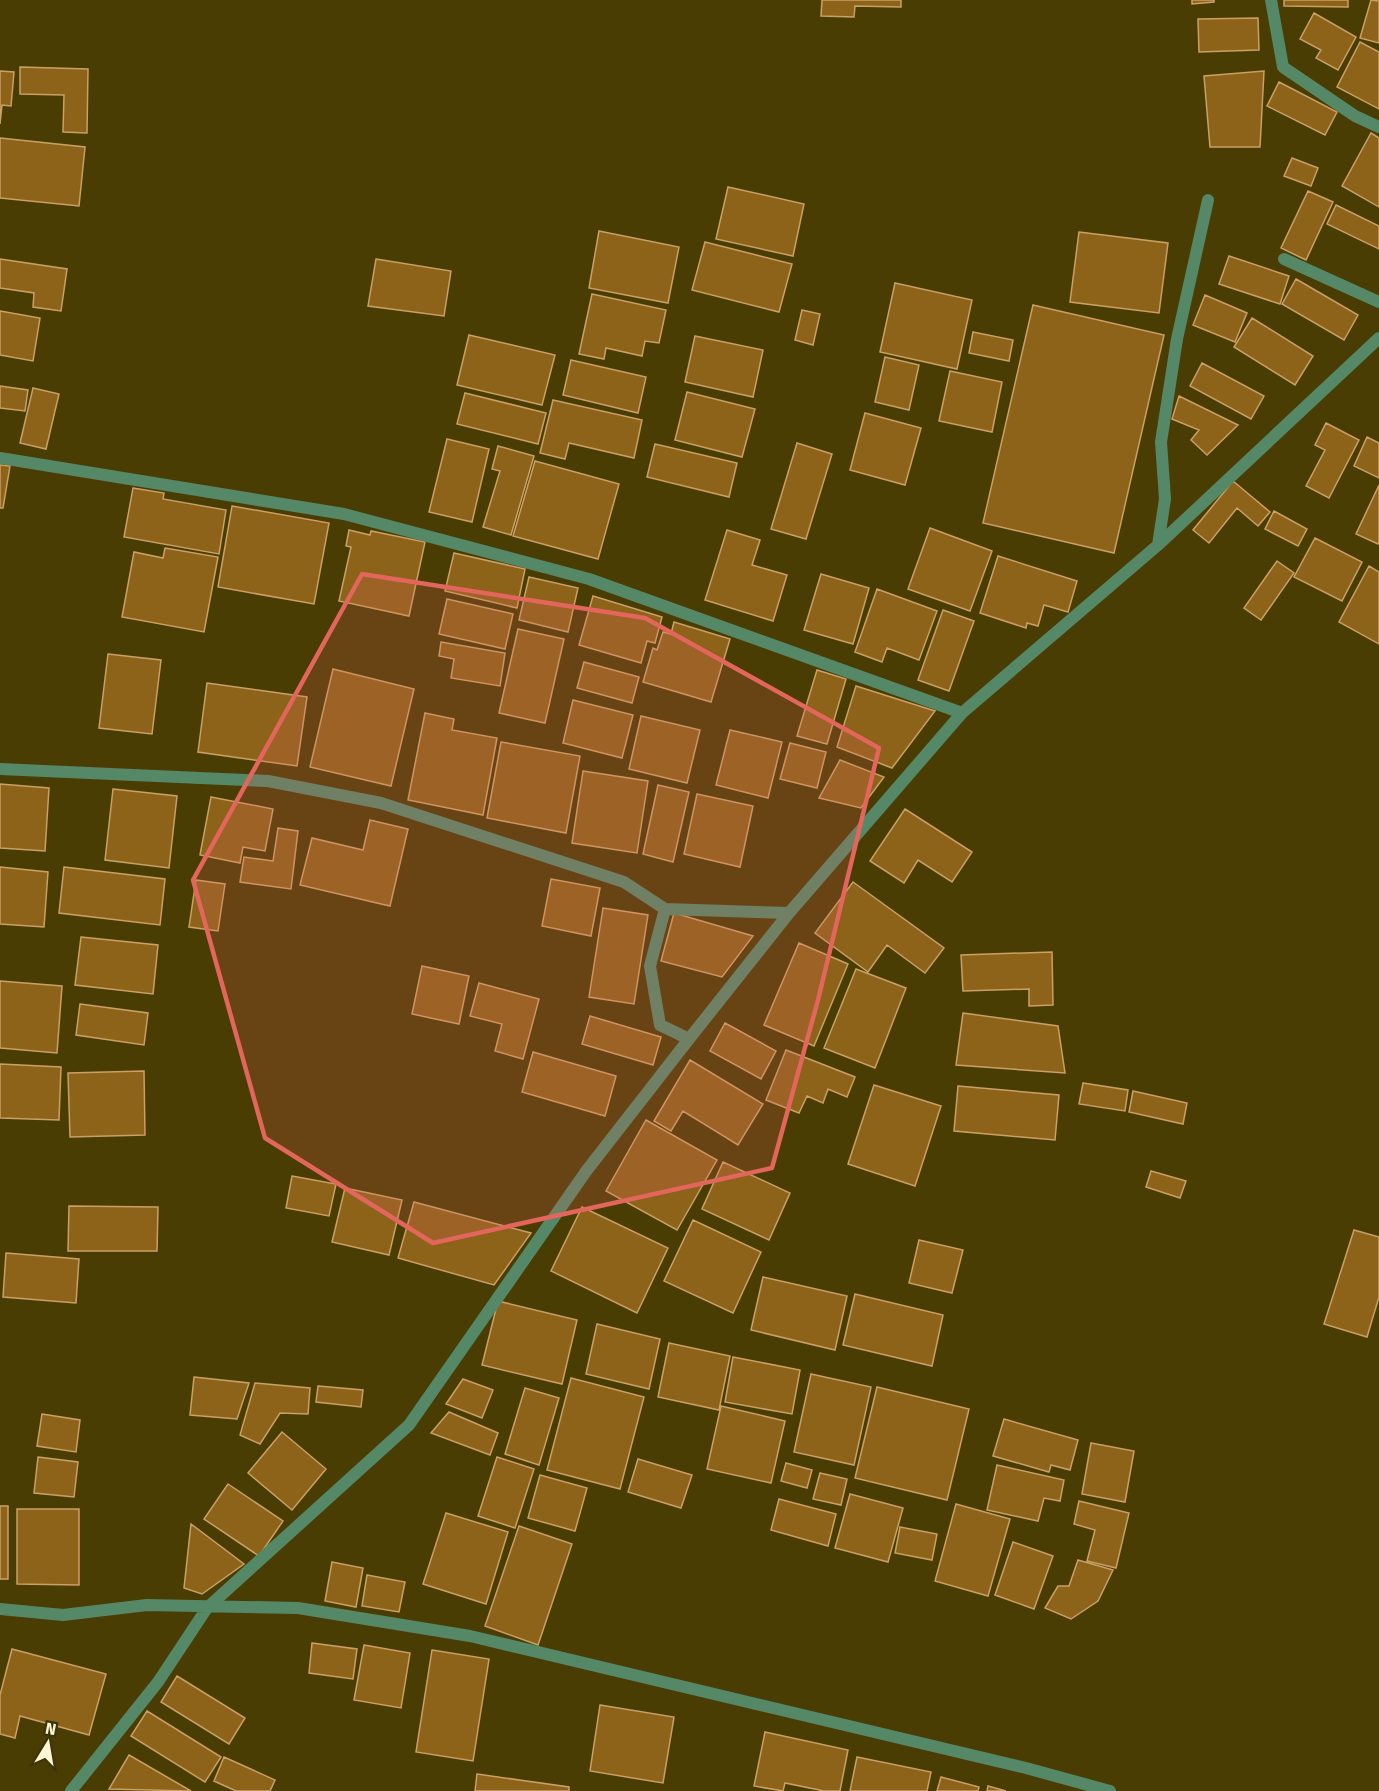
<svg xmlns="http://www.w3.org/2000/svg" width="1379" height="1791" viewBox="0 0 1379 1791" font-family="'Fira Sans',sans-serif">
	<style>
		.building { fill: #8d6219; stroke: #caa065; stroke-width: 1.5 }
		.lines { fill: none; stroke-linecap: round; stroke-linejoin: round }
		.street { stroke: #548867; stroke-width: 12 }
		.marked { fill: #e2665b; fill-opacity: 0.2; stroke: #e2665b; stroke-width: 4.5; stroke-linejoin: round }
	</style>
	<rect width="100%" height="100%" fill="#4a3d03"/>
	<path class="building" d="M822,0H901V7L855,6L854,17L821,16Z
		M1192,0H1214V2L1192,4Z
		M1284,0H1348V7L1284,6Z
		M1371,0L1379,1V43L1360,38Z
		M1314,13L1356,37L1338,70L1316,58L1321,50L1300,39Z
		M1258,18L1259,50L1199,52L1198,19Z
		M1360,42L1379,52V109L1337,87Z
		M20,67L88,69L87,133L63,132L64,95L20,94Z
		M0,71L14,72L11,106L2,105L0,124Z
		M1264,71L1260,147H1210L1204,76Z
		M1279,82L1337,112L1325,135L1267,106Z
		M1371,133L1379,138V207L1342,186Z
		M0,138L85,147L79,206L0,198Z
		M1292,158L1318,168L1311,186L1284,176Z
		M728,187L804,204L793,256L716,239Z
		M1308,191L1333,202L1306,260L1281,248Z
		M1336,205L1379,226V249L1327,224Z
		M599,231L679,247L668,303L589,288Z
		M1079,232L1168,243L1159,313L1070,302Z
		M705,242L792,264L779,312L692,290Z
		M1229,256L1289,276L1280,304L1219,284Z
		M0,259L67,269L61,311L33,307L34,293L0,288Z
		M376,259L451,271L444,316L368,306Z
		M1296,279L1358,315L1344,340L1282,304Z
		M895,283L972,300L957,369L880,352Z
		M592,294L666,310L659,343L645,341L642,356L606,348L604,359L579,354Z
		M1205,295L1247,313L1235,342L1193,325Z
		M1033,305L1164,335L1114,553L983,523Z
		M802,310L820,314L813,345L795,340Z
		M0,311L40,318L33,361L0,355Z
		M1252,318L1313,356L1295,385L1234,347Z
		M973,332L1013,340L1009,361L969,353Z
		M469,335L555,355L542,405L457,385Z
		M695,336L763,350L753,397L685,382Z
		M885,357L919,365L909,410L875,402Z
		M571,360L646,377L638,413L563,395Z
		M1202,363L1264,396L1251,419L1190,386Z
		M950,371L1002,382L992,432L939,421Z
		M0,386L28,390L25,411L0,408Z
		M33,388L59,394L46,449L20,443Z
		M687,392L755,409L742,457L675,440Z
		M465,393L546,413L538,444L457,424Z
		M1179,396L1238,425L1207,455L1191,440L1199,430L1172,419Z
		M553,400L642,420L634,458L569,443L565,459L540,453Z
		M865,413L921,428L905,485L850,470Z
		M1326,423L1359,440L1329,498L1306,486L1325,450L1315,445Z
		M1367,437L1379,443V478L1354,466Z
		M447,439L489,449L472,522L429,512Z
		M797,443L832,454L806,539L771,529Z
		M655,444L737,463L729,497L647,477Z
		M498,446L534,456L511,535L483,527L500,471L492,469Z
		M535,461L619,484L598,559L513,536Z
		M0,465L10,466L3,508H0Z
		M1233,481L1270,512L1258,526L1237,508L1209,543L1193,530Z
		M1379,485V542L1378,544L1356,534Z
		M133,488L164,493L163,499L226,510L219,554L124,537Z
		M232,506L329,523L314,604L218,587Z
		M1274,511L1307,529L1298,546L1265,529Z
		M930,528L992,551L970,611L908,589Z
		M349,530L370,535L371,531L425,542L409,616L339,601L351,547L346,546Z
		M727,530L760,540L752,565L787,575L773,621L705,600Z
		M1315,538L1362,562L1342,601L1294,577Z
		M165,548L218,557L204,632L122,617L134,552L163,558Z
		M454,553L525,569L517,608L445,591Z
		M998,556L1077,581L1068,612L1044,605L1038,626L1027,623L1026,628L980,613Z
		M1277,561L1294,573L1261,620L1244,608Z
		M1369,566L1379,572V644L1339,622Z
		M821,574L869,588L853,644L804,630Z
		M529,577L578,588L568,632L519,620Z
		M877,589L937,611L919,660L887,648L882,662L855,652Z
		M593,596L662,617L655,643L647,641L641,663L579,645Z
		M447,599L513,614L505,649L439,634Z
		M943,610L974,621L949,691L918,680Z
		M674,622L730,639L711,702L643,682L653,648L657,650L663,632L671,634Z
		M518,629L564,639L545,723L499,713Z
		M441,642L505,653L500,686L451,678L454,659L439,656Z
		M108,654L161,660L152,734L99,728Z
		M584,662L639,677L632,703L577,688Z
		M333,669L414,689L391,786L310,767Z
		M817,670L846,679L827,744L797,736Z
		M207,683L307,697L297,766L198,752Z
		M856,686L935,711L892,768L837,747Z
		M573,700L633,715L622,758L563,743Z
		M425,713L454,719L452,730L497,738L483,815L408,800Z
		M641,716L700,730L687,783L629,769Z
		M730,730L782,742L768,798L716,785Z
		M501,742L580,756L566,833L487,818Z
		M790,743L826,752L817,788L780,779Z
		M840,760L884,777L861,808L819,798Z
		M583,771L648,781L637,853L572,843Z
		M0,784L49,788L45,851L0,848Z
		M658,785L689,792L673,862L643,854Z
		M113,789L177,796L169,868L105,860Z
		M697,794L753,806L740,867L684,854Z
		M211,797L273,809L265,851L243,847L240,863L200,855Z
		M905,809L972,852L952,882L918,860L904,883L870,861Z
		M370,820L408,829L390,906L300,885L312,838L363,850Z
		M278,828L298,831L291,889L240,882L244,857L273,861Z
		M0,867L48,872L44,927L0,924Z
		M64,867L165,879L160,925L59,913Z
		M551,879L600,888L591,936L542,926Z
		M196,880L225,884L218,931L189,927Z
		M853,882L944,948L925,973L887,945L868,972L815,933Z
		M603,908L648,915L634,1004L589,997Z
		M674,913L753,936L722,977L661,961Z
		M81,937L158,945L153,994L75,985Z
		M799,943L848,964L814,1046L764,1025Z
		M1052,952L1053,1005L1029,1006V989L963,991L961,955Z
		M422,966L469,976L459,1024L412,1014Z
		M856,969L906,988L875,1068L824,1048Z
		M0,981L62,986L57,1053L0,1048Z
		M479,983L539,999L523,1059L495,1051L502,1024L470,1016Z
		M80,1004L148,1013L144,1045L76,1035Z
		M963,1013L1058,1026L1065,1073L956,1065Z
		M590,1016L661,1037L653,1065L582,1044Z
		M725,1023L776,1051L761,1079L710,1051Z
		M786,1050L855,1077L847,1097L828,1089L823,1103L807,1096L799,1113L766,1100Z
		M533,1052L616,1076L605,1116L522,1092Z
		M690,1060L763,1104L738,1145L683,1111L671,1131L654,1121Z
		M0,1064L61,1067L59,1120L0,1118Z
		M144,1071L145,1135L70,1137L68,1073Z
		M1083,1083L1128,1090L1125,1111L1079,1104Z
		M874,1085L941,1106L915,1186L848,1164Z
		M958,1086L1059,1095L1055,1140L954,1131Z
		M1133,1091L1187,1103L1183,1124L1129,1112Z
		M646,1120L717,1160L677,1230L606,1191Z
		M723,1162L790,1193L769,1240L702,1209Z
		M1151,1171L1186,1181L1180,1198L1146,1187Z
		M292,1176L336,1184L329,1216L286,1208Z
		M345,1188L402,1200L389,1255L332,1242Z
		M414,1202L531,1233L494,1285L398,1258Z
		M69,1206L158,1207L157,1251H68Z
		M582,1207L668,1248L637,1313L551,1271Z
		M693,1220L761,1252L733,1313L664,1281Z
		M1354,1230L1379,1237V1297L1367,1337L1324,1324Z
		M919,1240L963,1250L952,1293L909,1283Z
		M6,1253L79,1259L76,1303L3,1297Z
		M763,1277L847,1296L835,1350L751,1330Z
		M855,1294L943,1315L932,1366L843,1345Z
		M498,1301L577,1320L562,1384L482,1365Z
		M597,1324L660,1339L649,1389L586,1374Z
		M669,1343L730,1356L719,1410L658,1397Z
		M733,1357L800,1370L792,1414L725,1402Z
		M811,1374L871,1387L854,1465L794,1452Z
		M194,1377L249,1383L237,1419L190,1415Z
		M571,1378L644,1397L620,1489L547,1470Z
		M463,1379L493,1390L482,1418L446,1404Z
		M255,1383L310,1388L308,1414L280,1413L260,1444L240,1435Z
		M318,1386L363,1390L361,1407L316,1402Z
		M877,1387L969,1409L947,1500L855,1478Z
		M525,1388L559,1398L539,1465L505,1454Z
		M721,1406L785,1421L771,1483L707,1469Z
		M449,1412L498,1433L490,1455L431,1433Z
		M42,1414L80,1420L76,1452L37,1446Z
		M1004,1419L1078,1440L1070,1470L1051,1465L1049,1472L993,1456Z
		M282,1432L326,1469L292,1510L248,1473Z
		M1091,1443L1134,1451L1125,1502L1082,1494Z
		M38,1457L78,1462L74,1497L34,1493Z
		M497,1457L534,1469L515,1528L478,1516Z
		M638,1459L692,1475L681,1508L628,1492Z
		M786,1463L812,1470L807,1488L781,1481Z
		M997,1465L1064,1480L1060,1501L1044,1498L1038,1521L987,1510Z
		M820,1473L847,1479L841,1505L813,1499Z
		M540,1475L587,1488L575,1531L528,1518Z
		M228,1484L283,1521L259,1556L204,1519Z
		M850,1494L903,1508L888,1562L835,1548Z
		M779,1499L836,1514L828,1546L771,1530Z
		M1079,1501L1129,1513L1116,1568L1087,1561L1095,1530L1074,1524Z
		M956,1504L1010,1519L988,1596L935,1581Z
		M0,1506H8V1579H0Z
		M17,1509H79V1585L17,1584Z
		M446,1513L508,1532L486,1604L423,1584Z
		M191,1524L244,1564L202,1594L184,1588Z
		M519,1526L572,1544L538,1645L485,1626Z
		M900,1527L937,1534L932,1560L895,1553Z
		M1013,1542L1053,1556L1034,1609L995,1595Z
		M1078,1560L1113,1570L1098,1601L1071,1619L1045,1608L1058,1586H1069Z
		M332,1562L363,1568L356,1607L325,1601Z
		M367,1575L405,1582L399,1612L362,1606Z
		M312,1643L357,1649L353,1679L309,1673Z
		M364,1645L410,1653L401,1708L354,1700Z
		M12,1649L106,1674L89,1735L20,1716L15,1738L0,1734V1695Z
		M432,1650L489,1659L473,1761L416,1752Z
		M177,1676L245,1718L229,1744L161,1702Z
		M600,1705L674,1717L663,1783L590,1771Z
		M147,1711L221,1757L205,1782L131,1736Z
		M765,1732L848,1750L840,1791H824L785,1783L783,1791L754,1786Z
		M129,1755L191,1791L109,1789Z
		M224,1757L275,1780L270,1791H236L214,1781Z
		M857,1757L931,1772L927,1791H850Z
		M477,1774L569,1787V1791H475Z
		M941,1777L979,1787L978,1791H937Z
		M988,1786L1006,1791H987Z"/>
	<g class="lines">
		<path class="street" d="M1271,0L1283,67L1355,116L1379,127
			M1284,259L1379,302
			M0,458L344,514L589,579L962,713
			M1158,545L1165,499L1161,442L1177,339L1208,200
			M0,769L268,781L381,803L624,882L665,909L789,913
			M665,909L650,966L660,1025L689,1039
			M0,1609L63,1615L147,1605L298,1608L470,1636L1026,1768L1110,1791
			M71,1791L158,1682L207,1608L409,1425L587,1170L689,1039L789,913L962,713L1158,545L1379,338"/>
	</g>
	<path class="marked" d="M362,574L645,618L879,748L818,1000L772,1168L433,1243L265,1138L193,880Z"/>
	<g transform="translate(48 1743) rotate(11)" stroke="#3d340e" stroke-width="4.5" paint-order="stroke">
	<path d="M0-4.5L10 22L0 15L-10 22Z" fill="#fef5d2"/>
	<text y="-9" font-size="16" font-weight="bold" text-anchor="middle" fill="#fef5d2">N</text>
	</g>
</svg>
